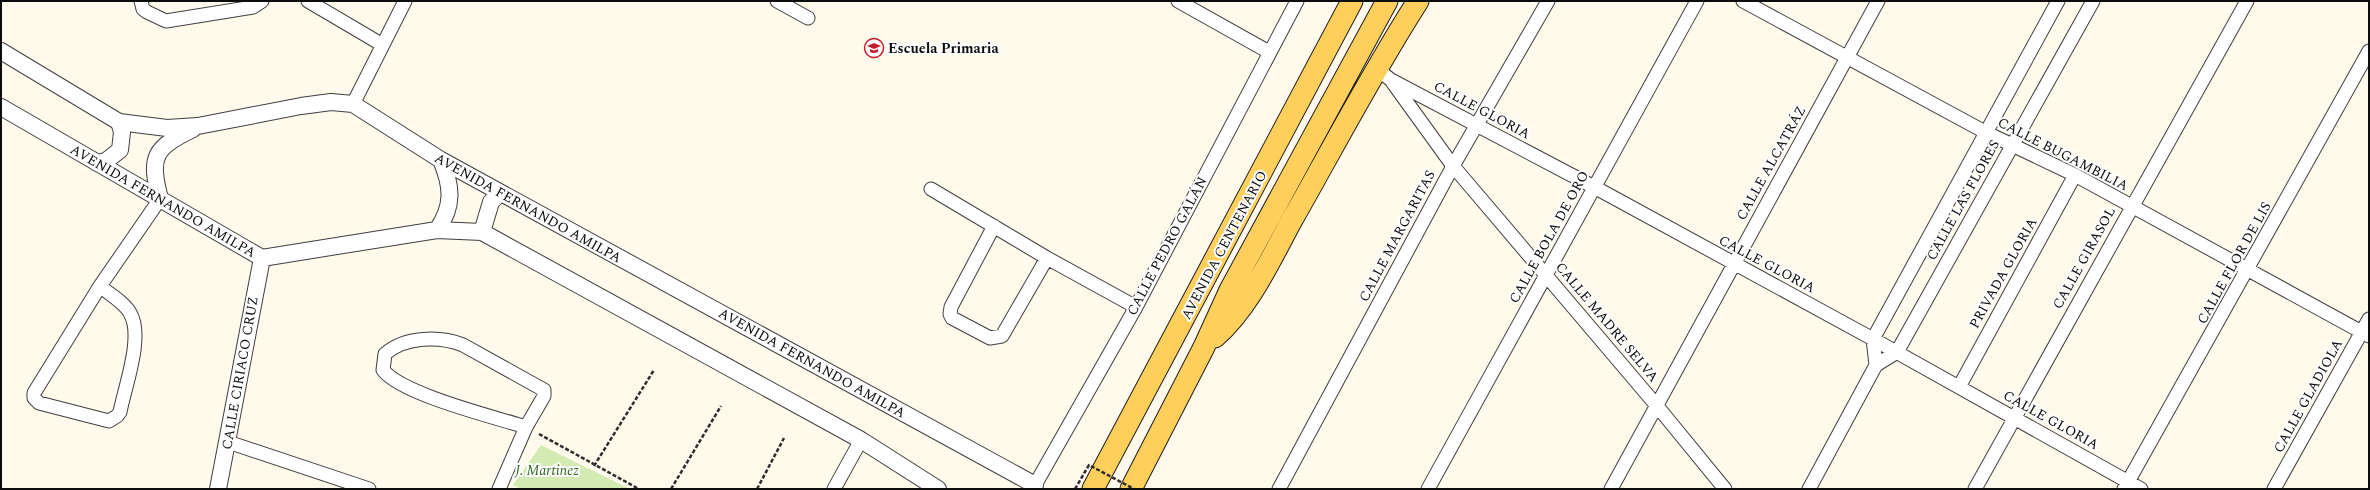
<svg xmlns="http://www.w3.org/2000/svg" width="2370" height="490" viewBox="0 0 2370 490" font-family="Spectral,serif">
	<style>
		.green { fill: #d3ebb3 }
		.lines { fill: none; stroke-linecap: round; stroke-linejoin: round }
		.minor-casing { stroke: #3f3f3f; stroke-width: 15 }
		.tertiary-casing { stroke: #3f3f3f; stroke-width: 18 }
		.primary-casing { stroke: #1d1d1d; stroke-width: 23 }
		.path { stroke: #2e2e2e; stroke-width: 2.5; stroke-dasharray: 4 2; stroke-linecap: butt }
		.minor { stroke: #fff; stroke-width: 13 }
		.tertiary { stroke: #fff; stroke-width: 16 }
		.primary { stroke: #ffcf5c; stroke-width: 21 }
		.path-bridge { stroke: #2e2e2e; stroke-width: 2.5; stroke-dasharray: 4 2; stroke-linecap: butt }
		.labels { text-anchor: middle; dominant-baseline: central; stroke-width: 4; stroke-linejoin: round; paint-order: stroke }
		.poi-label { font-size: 14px; font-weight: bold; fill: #0c0c0c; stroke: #fff; text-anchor: start }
		.street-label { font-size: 14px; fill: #0c0c0c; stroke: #fff }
		.park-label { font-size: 14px; font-style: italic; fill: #2d6719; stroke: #fff }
	</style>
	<rect width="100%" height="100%" fill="#fffaec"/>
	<path class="green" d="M541,445L630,489H521L513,485Z"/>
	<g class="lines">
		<defs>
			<path id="minor" d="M141,1L143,9L147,12L166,21L253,7L262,1
				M308,1L381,44
				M777,1L808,18
				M1178,1L1269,52
				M1743,1L1985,132L2075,175L2369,336
				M1377,69L1391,80L1596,188L1873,339L2141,489
				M1393,83L1453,166L1657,406L1725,489
				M353,104L405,1
				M931,189L1047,258L1136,307
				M994,226L951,307L950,314L952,318L990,338L1002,336L1047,258
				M100,286C109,294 125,303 130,313C144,336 125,386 120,412L117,416L109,421L39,403L34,398V393L100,286L160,199
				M1876,365L1873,339L2058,1
				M1959,387L2075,175
				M228,442L369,489
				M1035,485L1136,307L1297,1
				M499,489L526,427L544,396V390L463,345C440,336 405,336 385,354L383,370C401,394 494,417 526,427
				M834,489L861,440
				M1279,489L1453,166L1548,1
				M1428,489L1697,1
				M1611,489L1878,1
				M1809,489L1876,365L1897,352L2093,1
				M1975,489L2247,1
				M2124,489L2369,51
				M2274,489L2369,319"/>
			<path id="tertiary" d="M1,51L119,122L167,128L198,126L301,106L331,102L353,104L441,160L1035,485L1033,489
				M1,107L262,258L437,230L482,232L861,440L938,489
				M97,163L106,161L120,150L122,132L119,122
				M160,199C149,156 154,148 193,129
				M437,230C454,206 452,186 441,160
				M482,232L491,202L500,193
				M218,489L262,258"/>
			<path id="primary" d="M1215,337C1250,306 1271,258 1293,218C1334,146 1373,71 1418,1
				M1093,489L1352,1
				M1131,489L1204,347L1230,290L1387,1"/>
		</defs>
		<use href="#minor" class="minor-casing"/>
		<use href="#tertiary" class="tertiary-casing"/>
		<use href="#primary" class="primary-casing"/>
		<path class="path" d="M539,434L639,489
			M594,466L654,370
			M671,489L721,406
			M757,489L784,438"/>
		<use href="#minor" class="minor"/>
		<use href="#tertiary" class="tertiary"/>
		<use href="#primary" class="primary"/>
		<path class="path-bridge" d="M1075,489L1089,465L1134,489"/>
	</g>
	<defs>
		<symbol id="school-ring" viewBox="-11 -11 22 22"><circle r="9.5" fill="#fff" stroke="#c41d2d" stroke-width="1.5"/><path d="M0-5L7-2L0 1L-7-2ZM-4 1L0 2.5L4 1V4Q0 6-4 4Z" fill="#c41d2d"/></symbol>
	</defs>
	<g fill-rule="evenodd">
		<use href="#school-ring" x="863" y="37" width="22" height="22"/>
	</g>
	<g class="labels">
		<g class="poi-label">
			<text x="888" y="48">Escuela Primaria</text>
		</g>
		<g class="street-label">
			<text transform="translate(1482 110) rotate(28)">CALLE GLORIA</text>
			<text transform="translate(2063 154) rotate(27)">CALLE BUGAMBILIA</text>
			<text transform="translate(1771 163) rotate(-61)">CALLE ALCATRÁZ</text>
			<text transform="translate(1963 200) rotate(-61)">CALLE LAS FLORES</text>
			<text transform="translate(163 201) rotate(30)">AVENIDA FERNANDO AMILPA</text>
			<text transform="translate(528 208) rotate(29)">AVENIDA FERNANDO AMILPA</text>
			<text transform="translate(1397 236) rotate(-62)">CALLE MARGARITAS</text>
			<text transform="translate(1549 237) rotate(-61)">CALLE BOLA DE ORO</text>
			<text transform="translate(1224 245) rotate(-62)">AVENIDA CENTENARIO</text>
			<text transform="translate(1167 246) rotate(-62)">CALLE PEDRO GALÁN</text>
			<text transform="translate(2084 258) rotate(-61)">CALLE GIRASOL</text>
			<text transform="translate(2234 263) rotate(-61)">CALLE FLOR DE LIS</text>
			<text transform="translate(1767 264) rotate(28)">CALLE GLORIA</text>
			<text transform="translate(2003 273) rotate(-61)">PRIVADA GLORIA</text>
			<text transform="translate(1607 322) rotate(50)">CALLE MADRE SELVA</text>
			<text transform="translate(812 363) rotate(29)">AVENIDA FERNANDO AMILPA</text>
			<text transform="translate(240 373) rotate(-80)">CALLE CIRIACO CRUZ</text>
			<text transform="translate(2308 396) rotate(-61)">CALLE GLADIOLA</text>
			<text transform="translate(2051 420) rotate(29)">CALLE GLORIA</text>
		</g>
		<g class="park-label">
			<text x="547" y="470">J. Martinez</text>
		</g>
	</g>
	<rect width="2370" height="490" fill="none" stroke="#0c0c0c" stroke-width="4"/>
</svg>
